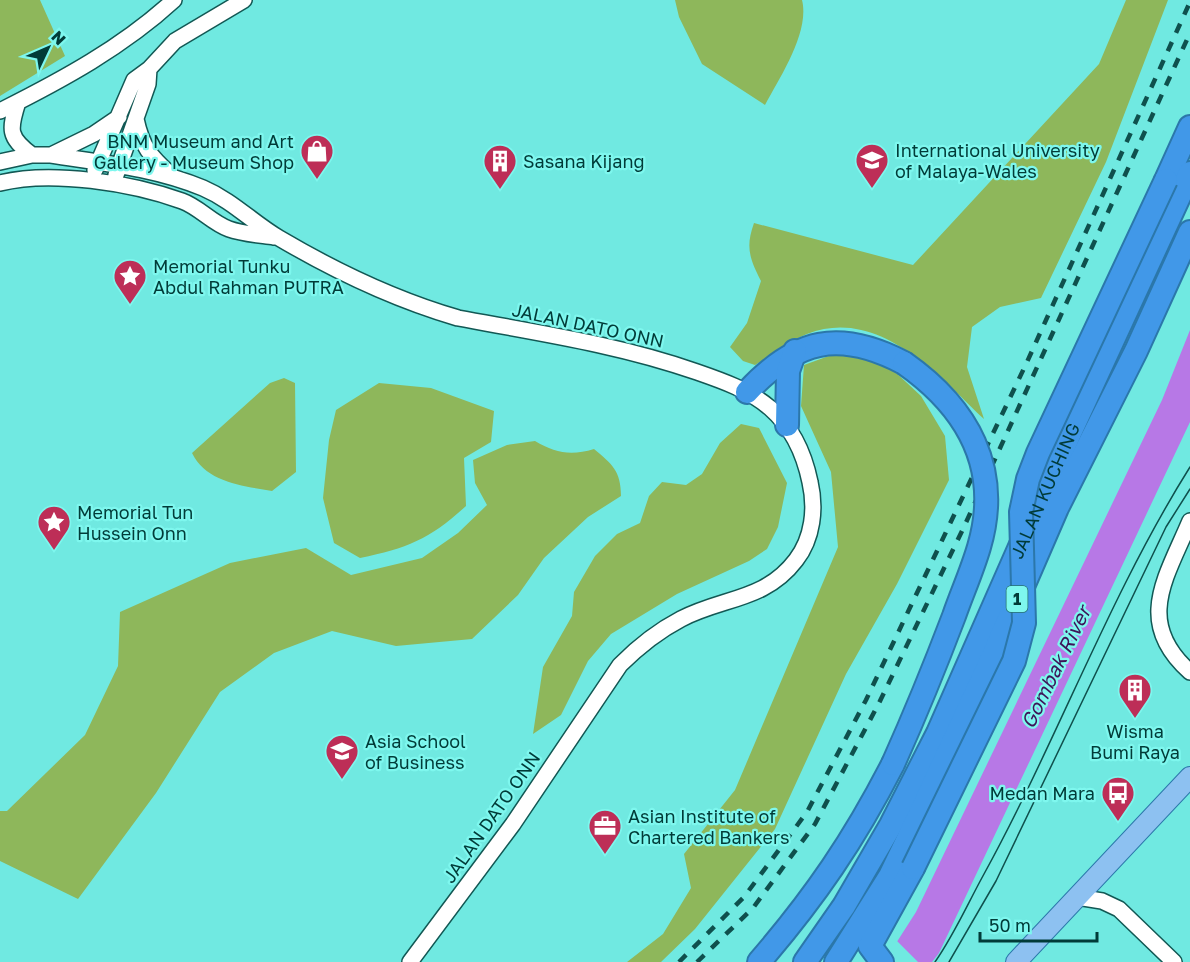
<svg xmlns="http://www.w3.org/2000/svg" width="1190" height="962" viewBox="0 0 1190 962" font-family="'Golos Text',sans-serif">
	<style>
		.green { fill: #8eb75b }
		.water { fill: #b778e6 }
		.pier { fill: #70e9e1 }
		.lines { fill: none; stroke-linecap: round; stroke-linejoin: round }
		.minor-casing { stroke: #125854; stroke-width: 18 }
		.major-casing { stroke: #2b77aa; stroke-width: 22 }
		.highway-casing { stroke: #2b77aa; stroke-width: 26 }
		.minor { stroke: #fff; stroke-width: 15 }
		.major { stroke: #8dc1f1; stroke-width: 20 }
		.highway { stroke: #4198e8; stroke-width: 22 }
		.tram { stroke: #0f504d; stroke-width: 1.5 }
		.rail { stroke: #0f504d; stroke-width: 4.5; stroke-dasharray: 10 10; stroke-linecap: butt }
		.highway-bridge-casing { stroke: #2b77aa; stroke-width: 26; stroke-linecap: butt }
		.highway-bridge { stroke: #4198e8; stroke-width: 22 }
		.labels { text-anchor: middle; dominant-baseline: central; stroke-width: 4.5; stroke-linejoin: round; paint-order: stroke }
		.shield { fill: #7ef7ee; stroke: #26736f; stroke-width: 1.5 }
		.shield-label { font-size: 16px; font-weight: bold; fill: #013b38 }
		.poi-label { font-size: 18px; fill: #013b38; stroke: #7ef7ee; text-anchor: start }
		.street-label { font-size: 18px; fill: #013b38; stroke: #7ef7ee }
		.water-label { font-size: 20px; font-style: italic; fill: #3e1458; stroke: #7ef7ee }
	</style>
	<rect width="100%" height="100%" fill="#70e9e1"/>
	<path class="green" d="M0,0H40L65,56L0,96Z
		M675,0H802C810,32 780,77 765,105L702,64L679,17Z
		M1126,0H1168L1106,162L1041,298L1000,307L972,327L967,367L984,419C938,375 878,306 807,334C789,341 772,355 755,365L743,361L730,347L747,323L761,281C750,259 745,248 754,223L913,265L1099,64Z
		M837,353L861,355L892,369L921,396L945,436L949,480L897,584L846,674L775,829L695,929L661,962H627L663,934L691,888L684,854L735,790L838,547L831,472L801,406L804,365Z
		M284,378L295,383L296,472L272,491C242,486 206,482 192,453L270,383Z
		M379,383L431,388L494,411L491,442L464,458L466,506C430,539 408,548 360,558L334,543L323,498L329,440L336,410Z
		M741,424L759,428L787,483L778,527L767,549L749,561L677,594L611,634L588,661L561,715L533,734L543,667L572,616L574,592L595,556L617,534L640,523L649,496L662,482L686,485L702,474L720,443Z
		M535,441C555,453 571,456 594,449C612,464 621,471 621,496L588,517L544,558L518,595L472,639L396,646L332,631L274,653L220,692L156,793L78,899L0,861V811H7L85,735L118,666L120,612L230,563L306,548L351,575L422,558L458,533L487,505L475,483L473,460L507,445Z"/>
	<path class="water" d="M1190,330V422L939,953L932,962H884L916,912L1162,400Z"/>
	<path class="pier" d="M896,940L918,962H881Z"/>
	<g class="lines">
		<defs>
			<path id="minor" d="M18,102C9,130 8,137 32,155
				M0,111C62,80 123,47 174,0
				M136,119C142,147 150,156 171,175
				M51,155L94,134L119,117
				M0,162L32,155H51C102,163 155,168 203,188C233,201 252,222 279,238C335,271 396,300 458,318C539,333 620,345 697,372C723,381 749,390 770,408C793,428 804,453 810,482C816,508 813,538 796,560C765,601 723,597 681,619C658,631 638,647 620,665L513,824L410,962
				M95,170L134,80L149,69L175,41L244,0
				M116,175L148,84L149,69
				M0,183C51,170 132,183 182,201C199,207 212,223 229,229C243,234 260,235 274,237
				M1190,521C1166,578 1134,622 1190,672
				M1077,897L1102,901L1119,909L1174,962"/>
			<path id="major" d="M1016,962L1190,777"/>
			<g id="highway">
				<path d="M1166,180L1190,127"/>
				<path d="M747,392C796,339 839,329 904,363"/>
				<path d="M787,425L788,371L795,351"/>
				<path d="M759,962C815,897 854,840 893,764"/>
				<path id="s1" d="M805,962L844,906L891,825L938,733L1070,433L1190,173"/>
				<path d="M836,962L890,876L918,818L992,658L1057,508L1136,351L1190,232"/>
				<path d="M882,962L870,946L913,868"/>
			</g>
		</defs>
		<use href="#minor" class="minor-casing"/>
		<use href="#major" class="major-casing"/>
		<use href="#highway" class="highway-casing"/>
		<use href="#minor" class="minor"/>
		<use href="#major" class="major"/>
		<use href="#highway" class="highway"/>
		<path class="tram" d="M935,962C954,935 968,903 984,874C1057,741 1109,596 1190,467
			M949,962L996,881L1166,527L1190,489"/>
		<path class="rail" d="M679,962L744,897L807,812L866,700L1027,362L1190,2
			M697,962L753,908L815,824L879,703L963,529L1190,33"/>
		<defs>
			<path id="highway-bridge" d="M893,764C915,715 935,666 954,616C962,593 972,571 979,547C1002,469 968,408 904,363
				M913,868L1014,661L1024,623L1021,512L1028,479L1038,453L1166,180"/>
		</defs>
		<use href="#highway-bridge" class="highway-bridge-casing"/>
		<use href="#highway-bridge" class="highway-bridge"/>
	</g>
	<defs>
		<symbol id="shop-pin" viewBox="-11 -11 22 30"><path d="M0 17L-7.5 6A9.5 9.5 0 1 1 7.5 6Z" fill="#bd2e57" stroke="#7ef7ee"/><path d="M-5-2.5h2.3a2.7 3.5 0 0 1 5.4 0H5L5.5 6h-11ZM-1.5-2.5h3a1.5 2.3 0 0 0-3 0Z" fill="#fff"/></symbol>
		<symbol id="university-pin" viewBox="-11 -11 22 30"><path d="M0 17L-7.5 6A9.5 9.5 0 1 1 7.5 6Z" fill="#bd2e57" stroke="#7ef7ee"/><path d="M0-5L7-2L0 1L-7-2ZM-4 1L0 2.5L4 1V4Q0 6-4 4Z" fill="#fff"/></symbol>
		<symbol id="building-pin" viewBox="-11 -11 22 30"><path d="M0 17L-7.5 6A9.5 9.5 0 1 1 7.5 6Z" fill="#bd2e57" stroke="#7ef7ee"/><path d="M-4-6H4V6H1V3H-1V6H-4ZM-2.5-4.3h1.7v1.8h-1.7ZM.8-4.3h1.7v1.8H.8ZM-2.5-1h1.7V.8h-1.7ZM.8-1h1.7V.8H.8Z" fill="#fff"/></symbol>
		<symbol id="sight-pin" viewBox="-11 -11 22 30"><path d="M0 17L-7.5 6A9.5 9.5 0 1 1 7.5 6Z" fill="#bd2e57" stroke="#7ef7ee"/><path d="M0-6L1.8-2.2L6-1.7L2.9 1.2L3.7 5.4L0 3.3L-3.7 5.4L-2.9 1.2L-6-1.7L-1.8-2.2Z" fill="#fff"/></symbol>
		<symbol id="bus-pin" viewBox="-11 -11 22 30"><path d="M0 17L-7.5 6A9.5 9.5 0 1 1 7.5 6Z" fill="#bd2e57" stroke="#7ef7ee"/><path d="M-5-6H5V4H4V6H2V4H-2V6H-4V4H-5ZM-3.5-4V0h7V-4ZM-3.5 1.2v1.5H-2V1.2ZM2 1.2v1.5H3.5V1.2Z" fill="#fff"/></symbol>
		<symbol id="office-pin" viewBox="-11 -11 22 30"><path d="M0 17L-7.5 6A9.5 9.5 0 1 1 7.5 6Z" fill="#bd2e57" stroke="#7ef7ee"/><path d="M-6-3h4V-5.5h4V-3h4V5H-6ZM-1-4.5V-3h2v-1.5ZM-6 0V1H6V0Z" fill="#fff"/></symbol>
	</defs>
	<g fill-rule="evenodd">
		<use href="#shop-pin" x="298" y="132" width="38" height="52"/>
		<use href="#university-pin" x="853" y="141" width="38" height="52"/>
		<use href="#building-pin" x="481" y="142" width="38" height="52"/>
		<use href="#sight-pin" x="111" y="257" width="38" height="52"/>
		<use href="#sight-pin" x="35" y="503" width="38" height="52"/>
		<use href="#building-pin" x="1116" y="671" width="38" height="52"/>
		<use href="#university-pin" x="323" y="732" width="38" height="52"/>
		<use href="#bus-pin" x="1099" y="774" width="38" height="52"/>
		<use href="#office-pin" x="586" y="807" width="38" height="52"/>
	</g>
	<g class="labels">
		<rect class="shield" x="1006.5" y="586" width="21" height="26" rx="4.5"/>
		<g class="shield-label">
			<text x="1017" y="599">1</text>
		</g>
		<g class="poi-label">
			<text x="294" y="141" text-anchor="end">BNM Museum and Art<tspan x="294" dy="21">Gallery - Museum Shop</tspan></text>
			<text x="895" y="150">International University<tspan x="895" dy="21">of Malaya-Wales</tspan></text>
			<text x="523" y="161">Sasana Kijang</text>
			<text x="153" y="266">Memorial Tunku<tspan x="153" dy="21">Abdul Rahman PUTRA</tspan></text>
			<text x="77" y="512">Memorial Tun<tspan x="77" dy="21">Hussein Onn</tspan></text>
			<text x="1135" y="731" text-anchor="middle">Wisma<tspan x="1135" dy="21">Bumi Raya</tspan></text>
			<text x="365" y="741">Asia School<tspan x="365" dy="21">of Business</tspan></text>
			<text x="1095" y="793" text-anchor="end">Medan Mara</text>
			<text x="628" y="816">Asian Institute of<tspan x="628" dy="21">Chartered Bankers</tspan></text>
		</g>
		<g class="street-label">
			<text transform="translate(588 325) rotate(12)">JALAN DATO ONN</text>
			<text stroke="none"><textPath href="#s1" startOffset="530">JALAN KUCHING</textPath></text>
			<text transform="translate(491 817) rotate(-55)">JALAN DATO ONN</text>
		</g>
		<g class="water-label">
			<text transform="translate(1055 667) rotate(-64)">Gombak River</text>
		</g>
	</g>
	<g transform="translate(48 48) rotate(46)" stroke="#7ef7ee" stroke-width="4.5" paint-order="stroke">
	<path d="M0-4.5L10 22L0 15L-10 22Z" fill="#013b38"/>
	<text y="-9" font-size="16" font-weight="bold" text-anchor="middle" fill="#013b38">N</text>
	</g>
	<path d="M980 932v9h117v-9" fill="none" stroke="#013b38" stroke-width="3"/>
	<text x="989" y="932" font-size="18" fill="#013b38" stroke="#7ef7ee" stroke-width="4.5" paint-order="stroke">50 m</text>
</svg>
